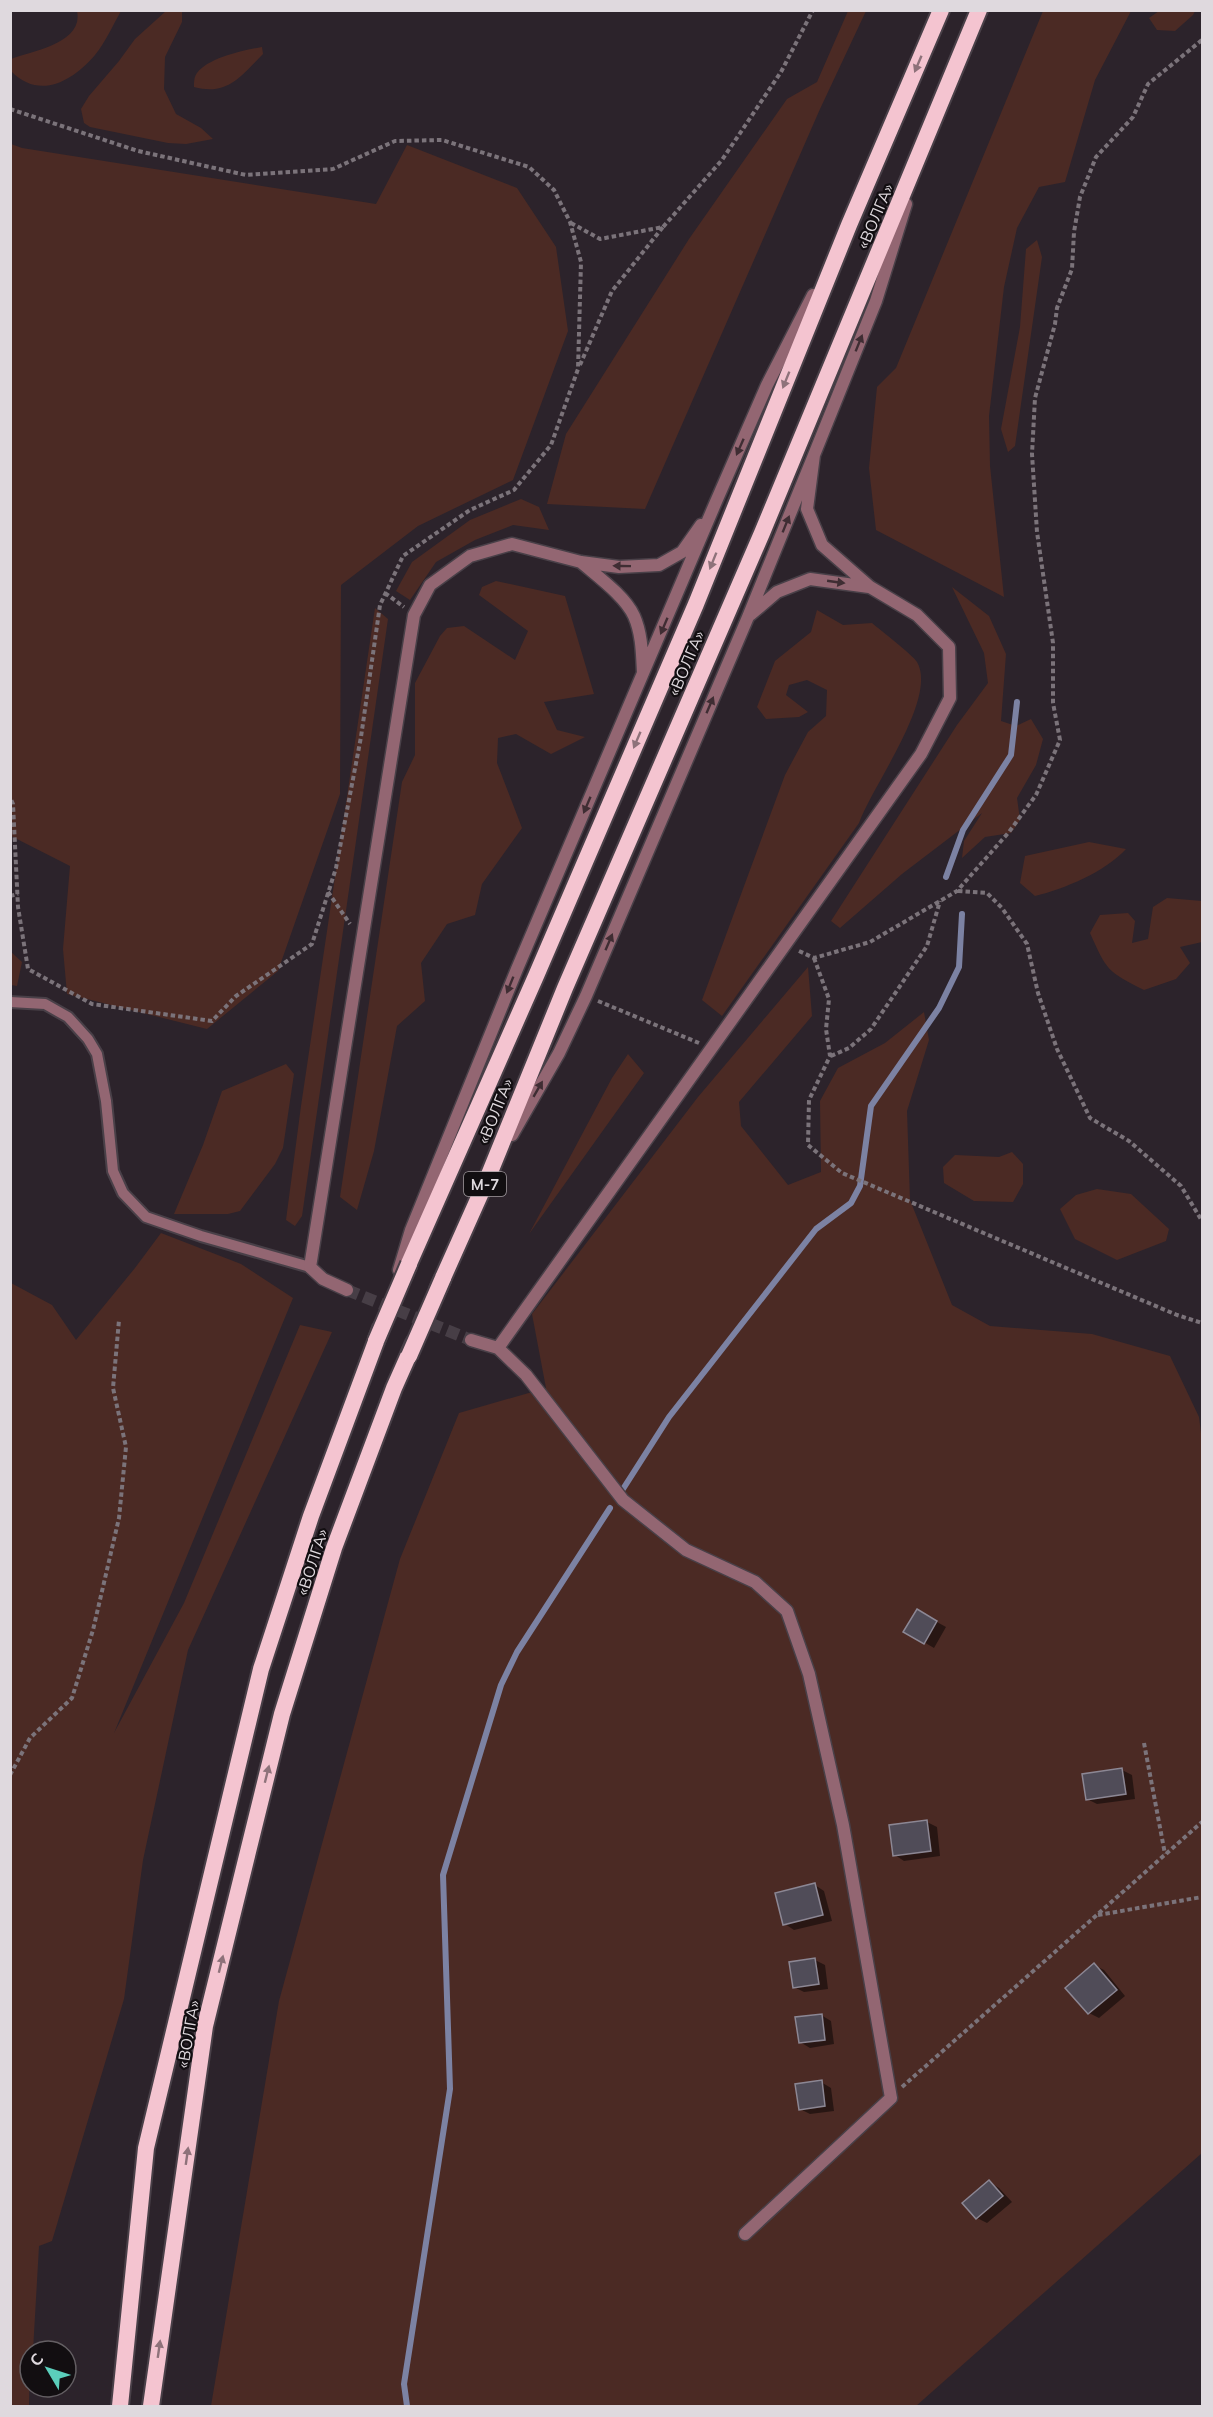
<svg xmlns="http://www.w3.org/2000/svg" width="1213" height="2417" viewBox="0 0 1213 2417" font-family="Mulish,sans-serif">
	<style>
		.green { fill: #4b2a24 }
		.shadow { fill: #0007 }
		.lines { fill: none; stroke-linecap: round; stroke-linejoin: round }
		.stream { stroke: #7c82a3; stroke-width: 6 }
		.building { fill: #504c58; stroke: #8c8794; stroke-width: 1.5 }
		.minor-tunnel { stroke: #473e46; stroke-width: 12; stroke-dasharray: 12 6; stroke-linecap: butt }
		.service-casing { stroke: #494048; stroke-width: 14 }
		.minor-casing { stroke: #494048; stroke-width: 15 }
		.trunk-casing { stroke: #494048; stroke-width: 20 }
		.path { stroke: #7b737a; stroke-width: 4; stroke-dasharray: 4.5 3; stroke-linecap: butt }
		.service { stroke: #936672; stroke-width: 10 }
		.minor { stroke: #936672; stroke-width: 12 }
		.trunk { stroke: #f4c4d0; stroke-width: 16 }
		.trunk-bridge-casing { stroke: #494048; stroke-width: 20; stroke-linecap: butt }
		.trunk-bridge { stroke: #f4c4d0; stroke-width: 16 }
		.oneway { fill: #8e727a }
		.oneway2 { fill: #3f2d33 }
		.labels { text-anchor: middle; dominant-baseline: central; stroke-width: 4.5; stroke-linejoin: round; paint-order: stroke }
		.shield { fill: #120e11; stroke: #a29ca0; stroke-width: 1.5 }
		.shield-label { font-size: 15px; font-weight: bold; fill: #dfd9de }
		.street-label { font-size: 16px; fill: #dfd9de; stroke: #120e11 }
	</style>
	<rect width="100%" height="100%" fill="#2c232b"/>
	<path class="green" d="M77,11H121C113,25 105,43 95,55C72,82 39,100 11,71V59C33,51 84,43 77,11Z
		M166,11H182V22L165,57L164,89L176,114L201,128L213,139L186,144L168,143L90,127L84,123L81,109L89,96L119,61L135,39Z
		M848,11H866L820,109L645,509L547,504L566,434L689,239L787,99L817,82Z
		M1043,11H1131L1095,80L1065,182L1039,187L1017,228L1004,287L989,416L990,466L1004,597L876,530L869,468L877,387L896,368Z
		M1159,11V10L1195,11L1193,15L1175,31L1157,30L1149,18Z
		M262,47L263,54C241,76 228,96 194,87C194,82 194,77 197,73C208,58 244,50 262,47Z
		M11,144L22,148L376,204L407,145L517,188L556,247L568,331L513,480L418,526L341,585L340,794L278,971L207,1029L67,994L63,949L70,866L11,836Z
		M1037,240L1042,257L1015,446L1008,452L1001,429L1020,327L1026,249Z
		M521,499L539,507L549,530L513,525L475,540L436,562L410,600L396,591L412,562L470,520Z
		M496,581L565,596L594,694L544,702L557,730L585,737L551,754L516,734L498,738L497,763L522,828L482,884L475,915L447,924L421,963L425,1001L397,1026L374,1151L357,1210L340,1197L402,782L415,755V683L440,636L447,628L464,626L515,660L528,631L479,595L482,587Z
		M952,587L989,616L1006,654L1001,721L1016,726L1031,719L1043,739L1036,765L1017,798L1020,820L1011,833L985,837L962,858L964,841L982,813L902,874L840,928L831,921L957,725L988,683L984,653Z
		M375,608L388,619L302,1216L295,1226L286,1220L301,1106Z
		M817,610L843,625L872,623C880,630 913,655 917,662C938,698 872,786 859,823L722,1016L702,1000L785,775L808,732L826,716L827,690L807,680L789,685L786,695L808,712L799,717L766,719L757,707L775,661L811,632Z
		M1089,842L1126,849C1105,872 1064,889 1035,896L1020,883L1025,856Z
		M1167,898L1202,901V942L1180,947L1190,963L1176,979L1144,990C1107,971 1107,971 1090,933L1100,915L1128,913L1135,921L1132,943L1148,939L1153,907Z
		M10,951L22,962L17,986L11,985Z
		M808,967L812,1016L739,1102L741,1126L788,1185L821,1172L820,1101L838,1068L885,1043L924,1012L929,1040L907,1111L910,1200L952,1305L990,1326L1092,1334L1170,1356L1199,1417L1202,1441V2153L916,2406H211L279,2001L400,1559L459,1413L546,1388L532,1314L698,1097Z
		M628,1054L644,1073L529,1234L612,1078Z
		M286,1064L294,1074L283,1148L275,1164L240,1211L228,1214H174L203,1145L222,1091Z
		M1012,1152L1023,1164V1184L1013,1202L974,1201L944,1183L943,1167L955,1155L999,1157Z
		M1097,1189L1131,1194L1169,1229L1166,1241L1117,1260L1075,1239L1060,1209L1076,1195Z
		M161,1233L241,1264L293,1298L114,1733L184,1603L300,1325L332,1332L188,1650L143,1860L124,1999L52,2241L39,2246L33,2351H30L29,2406H11V1283L52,1305L76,1340L135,1268Z"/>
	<path class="shadow" d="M917,1611L946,1627L934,1648L905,1631Z
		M1122,1770L1132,1775L1135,1799L1097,1804L1087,1799Z
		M927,1822L937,1827L940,1856L904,1861L895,1855Z
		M815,1885L824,1891L832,1921L794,1930L785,1924Z
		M815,1960L825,1965L828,1989L804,1992L794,1987Z
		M1094,1965L1104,1970L1125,1996L1099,2018L1089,2013Z
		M821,2015L831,2021L834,2044L810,2048L800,2042Z
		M821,2082L831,2088L834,2111L810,2114L800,2109Z
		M989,2182L999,2188L1012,2202L987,2223L977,2218Z"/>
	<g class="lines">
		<path class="stream" d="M946,877L963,830L1011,755L1017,702
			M623,1489L669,1417L816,1229L851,1203L860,1186L871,1106L939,1008L959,967L962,914
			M407,2406L404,2384L450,2089L443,1875L501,1685L517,1652L610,1508"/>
	</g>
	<path class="building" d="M917,1609L937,1621L924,1644L903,1632Z
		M1122,1768L1126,1794L1086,1800L1082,1774Z
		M927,1820L931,1851L893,1856L889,1825Z
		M815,1883L823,1915L783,1925L775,1893Z
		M815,1958L819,1984L793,1988L789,1962Z
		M1094,1963L1117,1990L1088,2014L1065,1988Z
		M822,2014L825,2040L799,2043L795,2017Z
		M822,2080L825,2106L799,2110L795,2084Z
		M989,2180L1003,2196L976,2219L962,2203Z"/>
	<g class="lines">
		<path class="minor-tunnel" d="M347,1290L471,1340"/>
		<defs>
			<path id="service" d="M10,1002L45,1004L68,1017L88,1039L97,1054L106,1101L113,1171L123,1193L146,1217L201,1236L310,1267"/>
			<path id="minor" d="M581,562C597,576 625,596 634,616C642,634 642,654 643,673
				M750,615L777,592L810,579L869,587
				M512,1135L559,1053L586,996L748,617L814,455L876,301L906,204
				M399,1270L411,1230L517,969L715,504L767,385L813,295
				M347,1290L323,1279L310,1267L414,615L430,585L470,556L512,544L581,562L619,567L659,565L682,552L701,525
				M471,1340L498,1348L921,754L950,698L949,647L917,615L870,587L822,545L807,509L814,455
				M498,1348L526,1375L623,1500L686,1550L755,1582L787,1611L809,1674L843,1825L891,2098L745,2234"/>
			<path id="trunk" d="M403,1277L536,976L696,604L849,225L941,10
				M438,1289L488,1177L565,988L762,533L979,10
				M120,2406L146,2148L261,1669L311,1516L381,1328
				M151,2406L205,2026L282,1714L334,1548L394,1388L414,1343"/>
		</defs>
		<use href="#service" class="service-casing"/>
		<use href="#minor" class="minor-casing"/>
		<use href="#trunk" class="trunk-casing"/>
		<path class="path" d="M10,109L138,151L246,175L333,169L395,141L442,140L529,167L554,190L570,222L581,262L578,369L551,445L514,490L470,510L403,556L380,605L361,737L336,868L312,944L236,996L212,1021L92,1004L28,969L18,907L13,804L10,797
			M571,223L600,239L663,227L722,160L781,72L813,10
			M580,365L612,291L663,227
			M385,593L404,607
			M958,891L987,893L1002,908L1027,944L1038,993L1057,1049L1090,1118L1129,1141L1181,1186L1202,1221
			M328,892L350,924
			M10,896L18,894
			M799,951L814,958L870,942L957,891L1009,832L1036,795L1060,740L1053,703V643L1037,532L1032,454L1035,398L1055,324L1057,308L1072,269L1074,232L1080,197L1096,157L1133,117L1148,84L1202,40
			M814,958L829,999L826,1029L830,1056L809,1100L808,1145L842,1173L1177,1315L1202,1323
			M598,1001L699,1043
			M831,1056L849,1048L871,1029L927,946L940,901
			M1144,1743L1165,1854
			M10,1775L30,1738L72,1698L93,1630L119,1518L126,1447L113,1388L119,1320
			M1098,1915L1202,1897
			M902,2087L1202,1822"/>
		<use href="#service" class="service"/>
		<use href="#minor" class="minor"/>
		<use href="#trunk" class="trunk"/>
		<defs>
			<path id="trunk-bridge" d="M376,1341L409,1264
				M409,1356L443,1278"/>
		</defs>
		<use href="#trunk-bridge" class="trunk-bridge-casing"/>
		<use href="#trunk-bridge" class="trunk-bridge"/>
	</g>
	<defs><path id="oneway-solid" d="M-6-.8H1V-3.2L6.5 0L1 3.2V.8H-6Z" transform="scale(1.5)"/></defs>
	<g class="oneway">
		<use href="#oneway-solid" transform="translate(918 64) rotate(113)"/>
		<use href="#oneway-solid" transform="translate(786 380) rotate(112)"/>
		<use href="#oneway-solid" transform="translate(713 561) rotate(112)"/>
		<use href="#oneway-solid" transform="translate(637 740) rotate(113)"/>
		<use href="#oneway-solid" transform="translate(267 1774) rotate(-76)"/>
		<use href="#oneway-solid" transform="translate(221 1964) rotate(-76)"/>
		<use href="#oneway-solid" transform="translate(187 2156) rotate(-82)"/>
		<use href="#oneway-solid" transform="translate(159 2349) rotate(-82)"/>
	</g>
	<g class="oneway2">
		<use href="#oneway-solid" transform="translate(859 343) rotate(-68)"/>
		<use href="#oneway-solid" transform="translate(740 447) rotate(114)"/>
		<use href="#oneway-solid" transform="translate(786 524) rotate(-68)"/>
		<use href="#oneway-solid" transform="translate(622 566) rotate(-179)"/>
		<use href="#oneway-solid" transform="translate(836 582) rotate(8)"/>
		<use href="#oneway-solid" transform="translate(664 626) rotate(113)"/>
		<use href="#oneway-solid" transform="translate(710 705) rotate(-67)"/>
		<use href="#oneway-solid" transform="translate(587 805) rotate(113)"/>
		<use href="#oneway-solid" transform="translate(609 942) rotate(-67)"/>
		<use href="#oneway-solid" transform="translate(510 985) rotate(112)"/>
		<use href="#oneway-solid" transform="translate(538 1089) rotate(-60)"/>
	</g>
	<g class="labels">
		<rect class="shield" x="464" y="1172" width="42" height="24" rx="4.5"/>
		<g class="shield-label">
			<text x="485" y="1184">М-7</text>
		</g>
		<g class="street-label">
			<text transform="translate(875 216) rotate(-67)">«ВОЛГА»</text>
			<text transform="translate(686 663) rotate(-67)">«ВОЛГА»</text>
			<text transform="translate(495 1111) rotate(-68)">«ВОЛГА»</text>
			<text transform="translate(312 1562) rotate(-72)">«ВОЛГА»</text>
			<text transform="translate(188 2034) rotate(-80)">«ВОЛГА»</text>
		</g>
	</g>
	<rect width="1213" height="2417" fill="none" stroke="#dfd9de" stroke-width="24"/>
	<g transform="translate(48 2369) rotate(309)"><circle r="28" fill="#120e11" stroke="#645f63" stroke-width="1.5"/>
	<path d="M0-4.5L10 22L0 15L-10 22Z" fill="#5bcebb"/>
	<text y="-9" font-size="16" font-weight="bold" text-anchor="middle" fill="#dfd9de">С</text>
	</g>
</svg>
